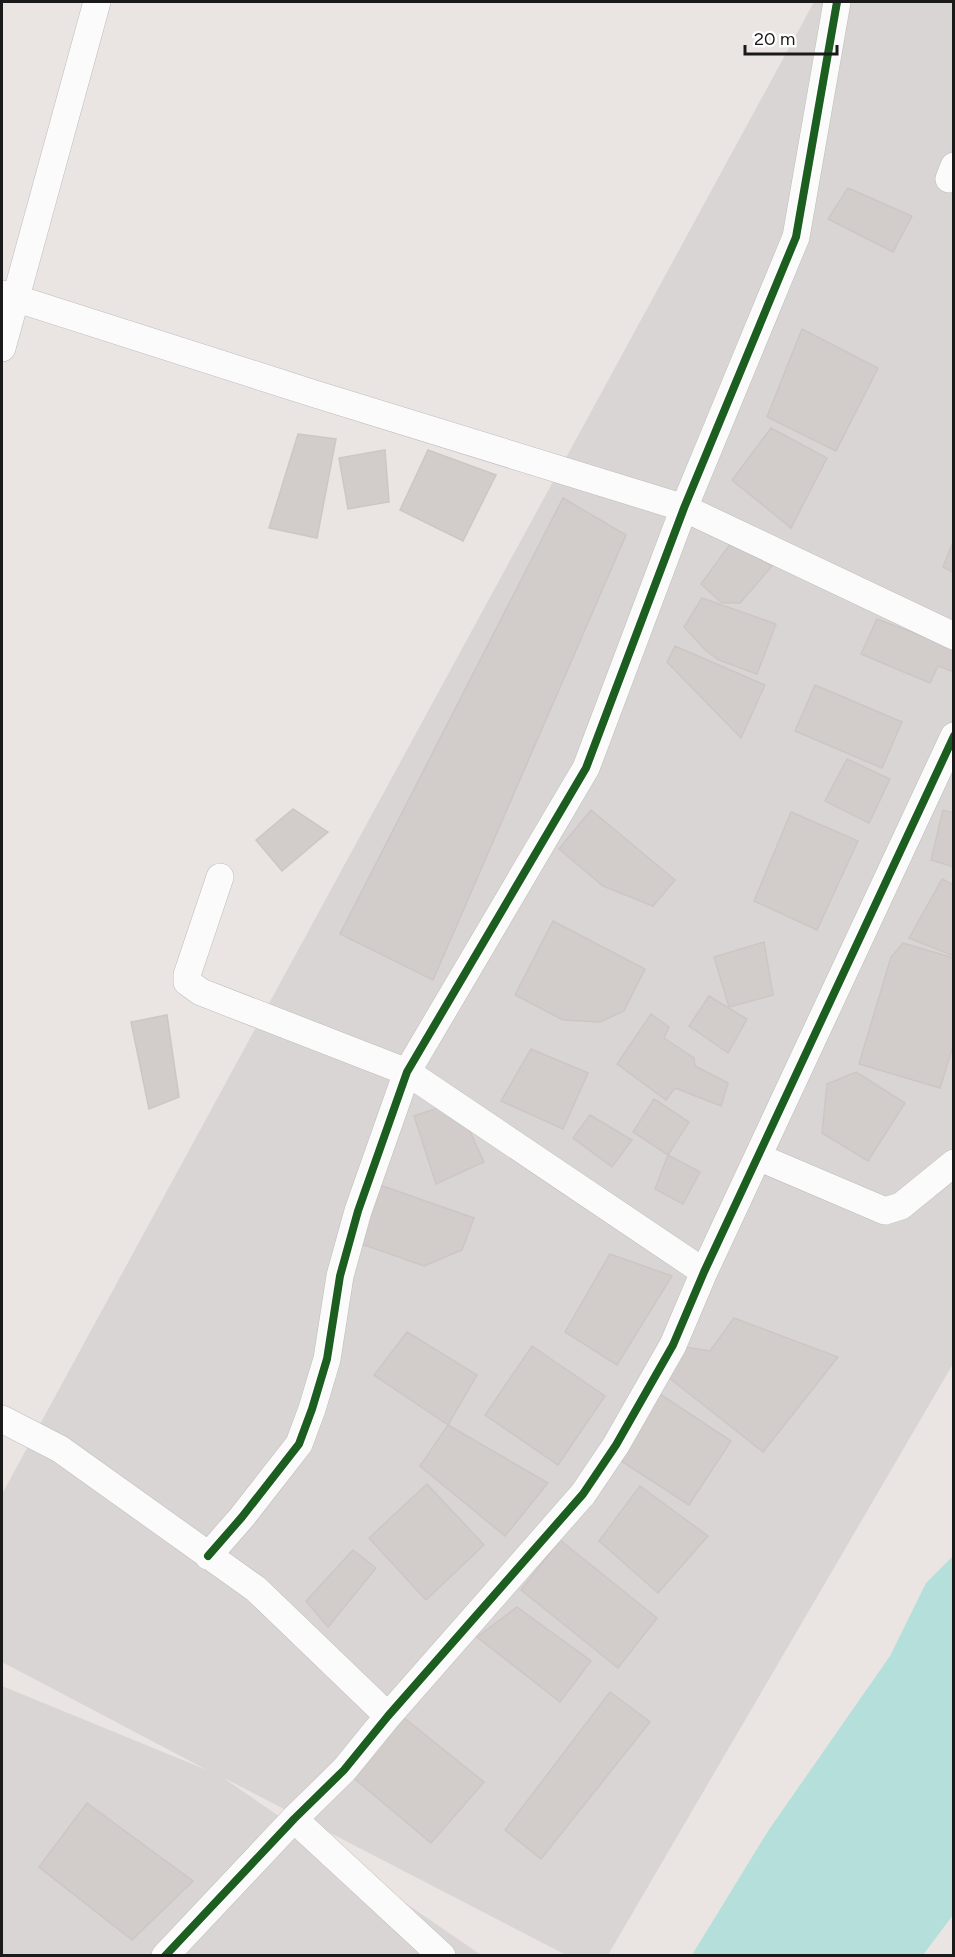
<svg xmlns="http://www.w3.org/2000/svg" width="955" height="1957" viewBox="0 0 955 1957" font-family="Figtree,sans-serif">
	<style>
		.residential { fill: #d9d5d4 }
		.water { fill: #b5dfda }
		.building { fill: #d2cdcb; stroke: #cdc6c4; stroke-width: 1.5 }
		.lines { fill: none; stroke-linecap: round; stroke-linejoin: round }
		.street-casing { stroke: #bfbcbb; stroke-width: 28 }
		.street { stroke: #fcfbfb; stroke-width: 27 }
		.cycleway-casing { stroke: #fff; stroke-width: 11 }
		.cycleway { stroke: #1b5e20; stroke-width: 8 }
	</style>
	<rect width="100%" height="100%" fill="#eae5e2"/>
	<path class="residential" d="M814,2H953V1364L608,1955H566L222,1777L481,1955H2V1686L207,1770L2,1662V1494Z"/>
	<path class="water" d="M953,1556V1915L923,1955H692L768,1831L890,1656L926,1583Z"/>
	<path class="building" d="M848,188L912,216L893,252L828,219Z
		M802,329L878,368L836,451L767,417Z
		M771,428L827,458L791,528L732,480Z
		M298,434L336,439L317,538L269,528Z
		M385,450L389,502L348,509L339,458Z
		M428,450L496,475L463,541L400,510Z
		M563,498L626,535L433,980L340,934Z
		M954,540V573L943,567Z
		M731,543L772,566L740,603H722L701,584Z
		M702,598L776,624L757,674L719,660L706,651L684,627Z
		M877,619L954,648V672L938,666L930,683L861,654Z
		M675,646L765,685L741,738L667,662Z
		M815,685L902,722L882,768L795,731Z
		M847,759L890,779L869,823L825,801Z
		M293,809L328,832L282,871L256,840Z
		M591,810L675,880L653,906L603,886L559,849Z
		M943,810L954,813V867L931,860Z
		M791,812L858,841L817,930L754,901Z
		M942,879L954,885V956L909,938Z
		M553,921L645,969L624,1011L600,1022L563,1020L515,995Z
		M764,942L773,995L729,1007L714,957Z
		M903,943L954,958V1043L940,1088L859,1064L891,957Z
		M709,996L747,1019L728,1053L689,1026Z
		M651,1014L669,1027L664,1038L694,1058L695,1066L728,1083L721,1106L675,1088L666,1100L617,1064Z
		M167,1015L179,1097L149,1109L131,1022Z
		M531,1049L588,1073L563,1129L501,1101Z
		M856,1072L905,1103L868,1161L822,1133L827,1084Z
		M654,1099L689,1122L668,1155L633,1132Z
		M443,1106L466,1123L484,1162L436,1184L414,1116Z
		M590,1115L632,1140L612,1167L573,1138Z
		M668,1155L700,1172L683,1204L655,1189Z
		M377,1184L474,1218L462,1250L424,1266L356,1242Z
		M610,1254L672,1276L617,1365L565,1332Z
		M734,1318L838,1357L763,1452L668,1377L673,1345L710,1351Z
		M407,1332L477,1375L448,1425L374,1375Z
		M532,1346L605,1396L558,1465L485,1415Z
		M660,1394L731,1441L689,1505L618,1459Z
		M448,1425L548,1483L505,1536L420,1466Z
		M427,1484L484,1545L426,1600L369,1538Z
		M640,1486L708,1536L658,1593L599,1541Z
		M560,1540L657,1618L618,1668L521,1590Z
		M353,1550L376,1568L328,1627L306,1601Z
		M517,1607L591,1661L560,1702L477,1637Z
		M610,1692L650,1722L541,1859L505,1830Z
		M403,1717L484,1782L431,1843L344,1770Z
		M87,1803L193,1881L132,1940L39,1867Z"/>
	<g class="lines">
		<defs>
			<path id="street" d="M949,179L954,166
				M2,294L315,394L684,508L954,636
				M2,348L97,2
				M220,877L187,975V982L201,992L407,1072L704,1272
				M758,1157L885,1211L901,1206L954,1163
				M2,1419L60,1449L256,1589L388,1716
				M208,1556L242,1517L299,1444L312,1409L327,1359L340,1276L358,1211L407,1072L586,768L684,508L796,237L837,2
				M294,1819L442,1956
				M165,1956L294,1819L344,1770L388,1716L583,1494L616,1445L673,1345L704,1272L954,736"/>
		</defs>
		<use href="#street" class="street-casing"/>
		<use href="#street" class="street"/>
		<defs>
			<path id="cycleway" d="M208,1556L242,1517L299,1444L312,1409L327,1359L340,1276L358,1211L407,1072L586,768L684,508L796,237L837,2
				M165,1956L294,1819L344,1770L388,1716L583,1494L616,1445L673,1345L704,1272L954,736"/>
		</defs>
		<use href="#cycleway" class="cycleway-casing"/>
		<use href="#cycleway" class="cycleway"/>
	</g>
	<rect width="955" height="1957" fill="none" stroke="#1a1a1a" stroke-width="6"/>
	<path d="M745 45v9h92v-9" fill="none" stroke="#1a1a1a" stroke-width="3"/>
	<text x="754" y="45" font-size="18" fill="#1a1a1a" stroke="#ffffff" stroke-width="4.5" paint-order="stroke">20 m</text>
</svg>
